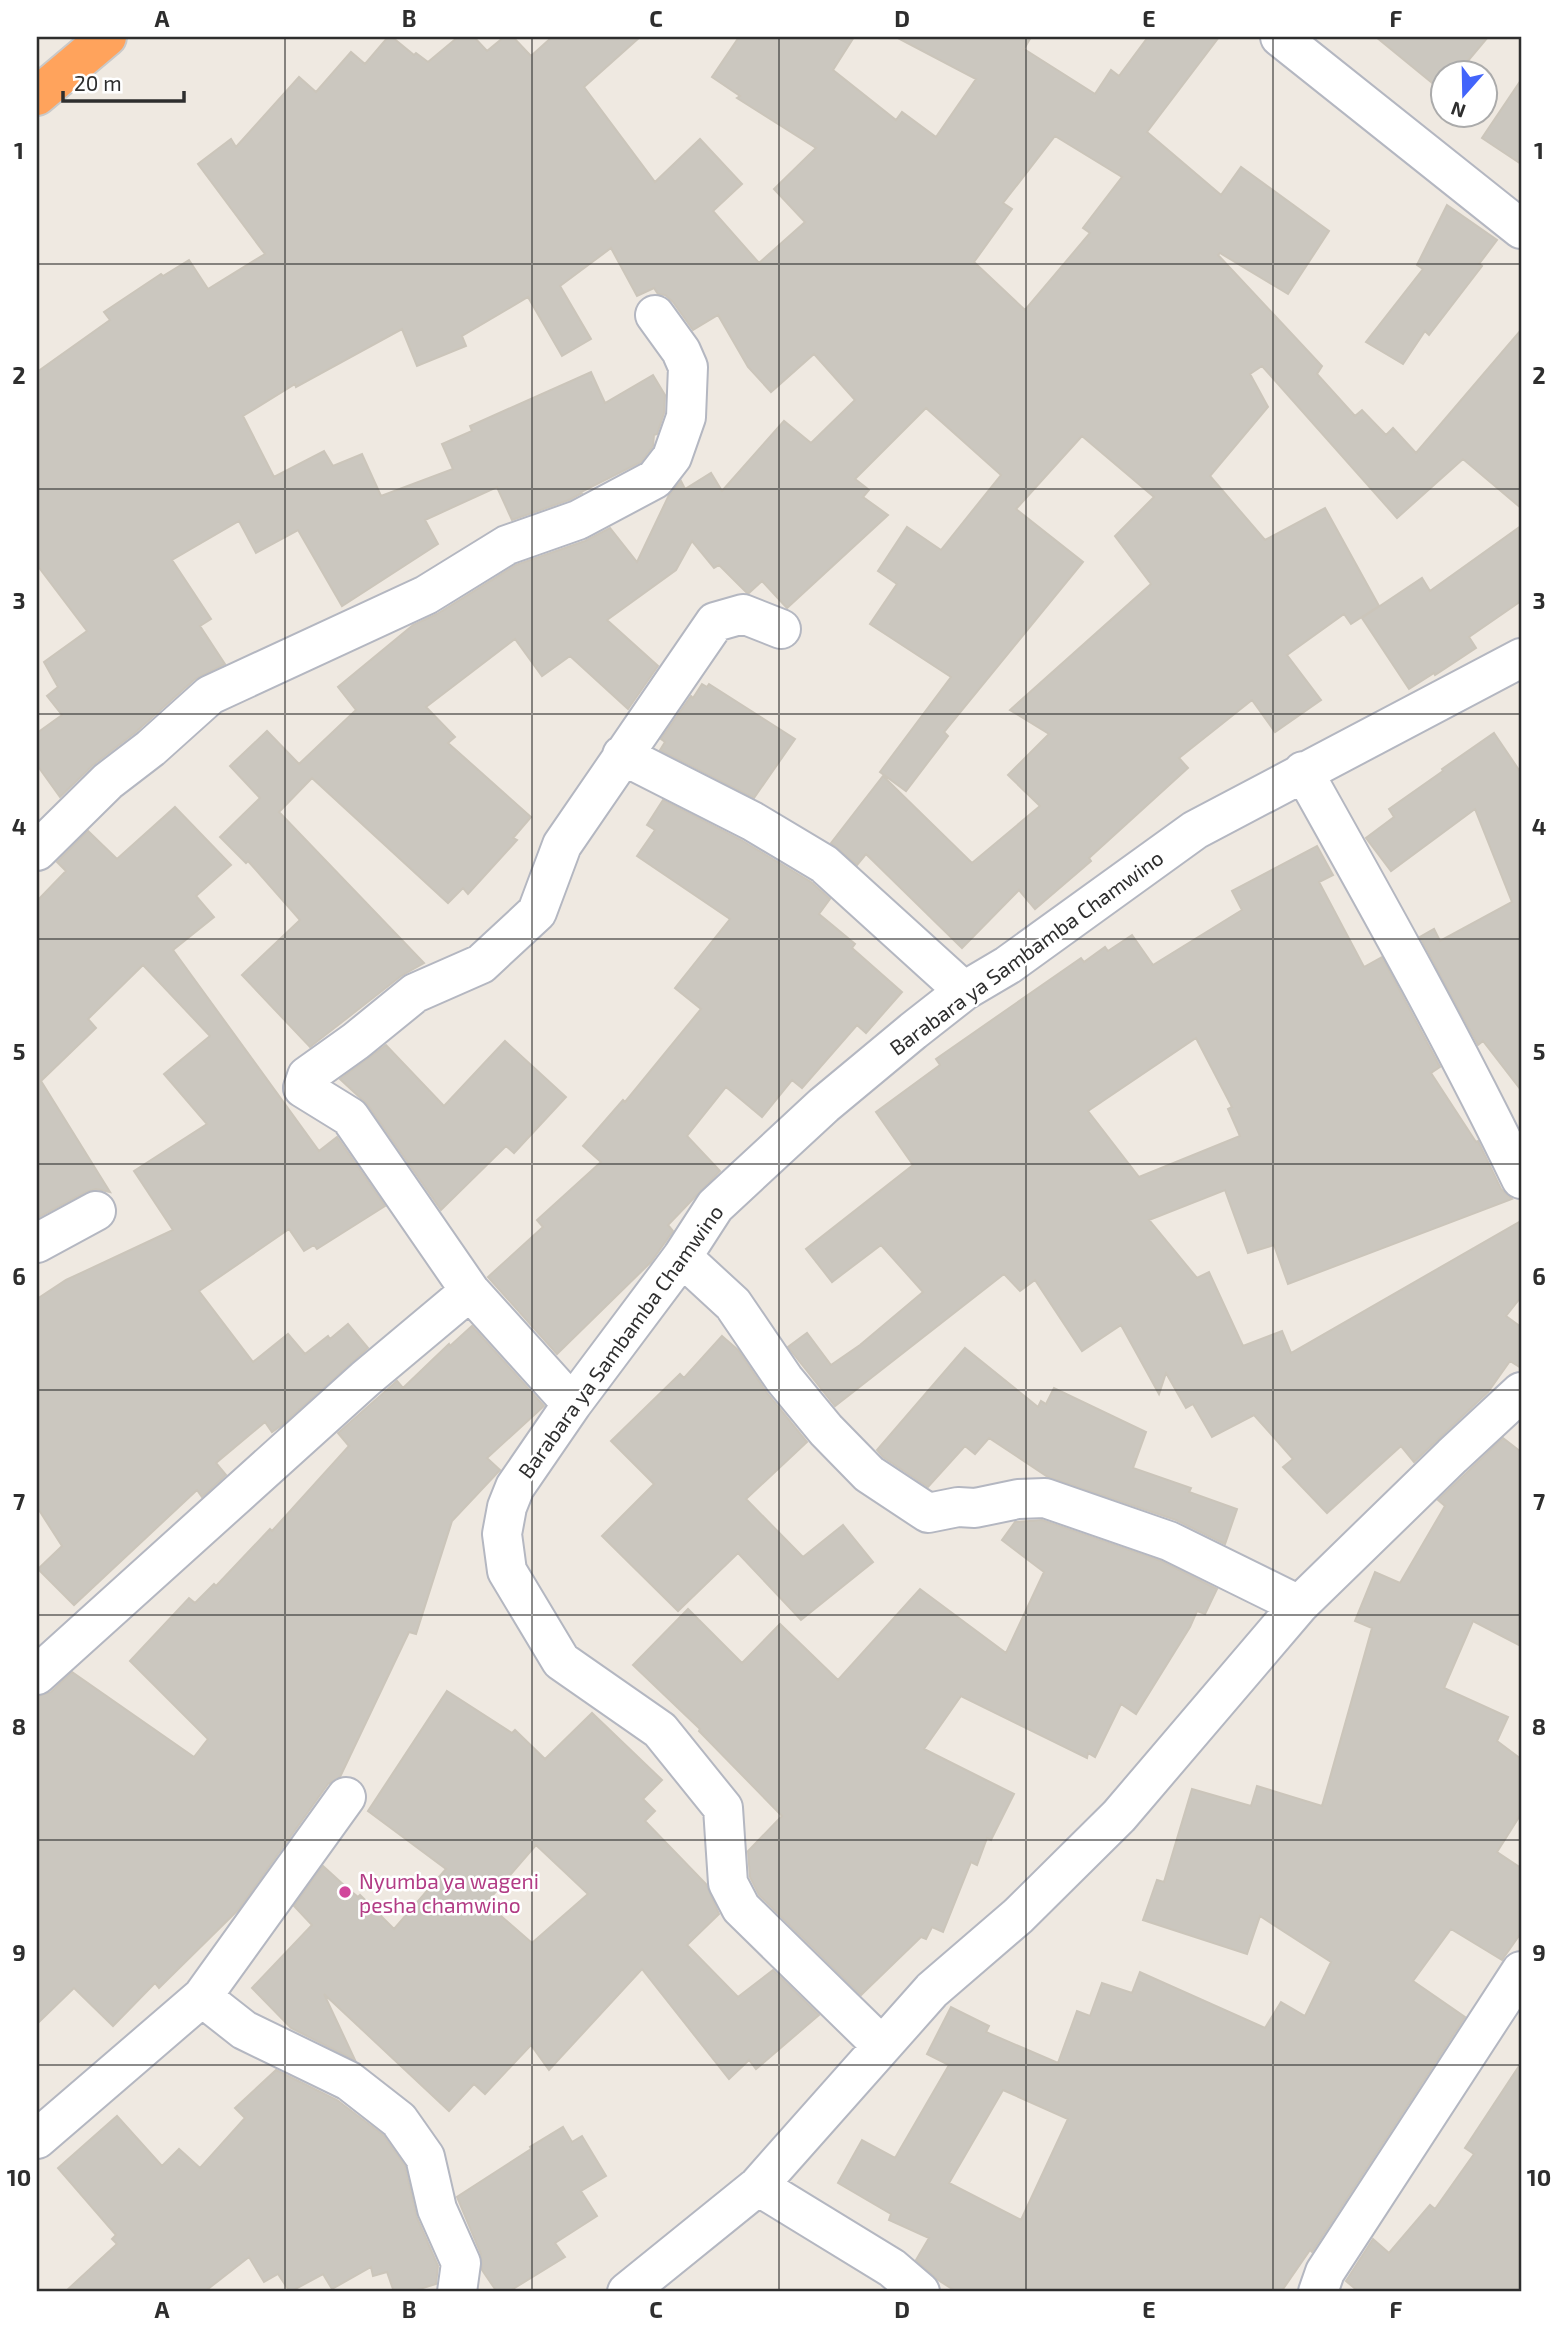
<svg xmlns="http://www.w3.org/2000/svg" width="1558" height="2329" viewBox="0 0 1558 2329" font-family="'Exo 2',sans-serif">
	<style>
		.building { fill: #cbc7bf; stroke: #cbc5ba; stroke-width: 2; fill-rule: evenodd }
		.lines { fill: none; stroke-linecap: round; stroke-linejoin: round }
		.minor-casing { stroke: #b4b7c1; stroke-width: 42 }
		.highway-casing { stroke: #c9c9c9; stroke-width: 42 }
		.minor { stroke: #fff; stroke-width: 38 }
		.highway { stroke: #ffa35c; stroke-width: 38 }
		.grid { fill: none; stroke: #2e2e2e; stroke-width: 2; stroke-opacity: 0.55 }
		.hotel-dot { fill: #d1479c; stroke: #fff; stroke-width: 2.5 }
		.labels { text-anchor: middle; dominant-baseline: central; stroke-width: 5; stroke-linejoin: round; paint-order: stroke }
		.street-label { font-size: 21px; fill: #2e2e2e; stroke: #fff }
		.hotel-label { font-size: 21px; fill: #b23c85; stroke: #fff; text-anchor: start }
		.neatline { fill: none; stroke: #2e2e2e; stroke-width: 2.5 }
		.grid-label { font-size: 23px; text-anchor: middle; font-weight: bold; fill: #2e2e2e }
	</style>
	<rect width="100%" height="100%" fill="#efe9e1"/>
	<path class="building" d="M388,37H392L414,55L416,53L428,62L458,37H474L487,51L504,37H513L531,56L552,37H640L584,87L655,182L700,139L742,184L713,211L759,263L805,222L774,189L816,148L737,98L740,96L712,77L739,37H854L833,70L896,120L902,112L936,137L976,79L896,37H1031L1024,49L1095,94L1111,70L1119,76L1148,37H1219L1147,132L1221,195L1241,167L1329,231L1288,294L1220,253L1218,255L1322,366L1317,374L1355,416L1362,410L1386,435L1393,428L1416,453L1521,330V508L1463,459L1397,518L1262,366L1250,374L1268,407L1210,476L1265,540L1325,508L1379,606L1351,624L1344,614L1287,655L1321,700L1275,732L1252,700L1179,758L1188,768L1089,858L1091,861L1035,909L1019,890L962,948L866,854L857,865L831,843L883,776L972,863L1040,806L1008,775L1049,734L1010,710L1151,584L1115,536L1154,497L1082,436L1016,509L1083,562L944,732L948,736L906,791L880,772L951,677L870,624L897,584L878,571L907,527L941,550L1001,475L926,408L855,479L869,490L863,497L888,515L787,608L762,581L749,593H747L719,565L714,568L692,541L676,570L607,620L658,666L628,709L570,656L542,676L515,639L426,707L455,737L448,743L531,817L513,838L517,840L468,894L463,888L448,903L312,778L279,812L424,963L401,976L310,1047L242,975L300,920L248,861L246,863L220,837L260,798L230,766L267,731L299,764L356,710L338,687L413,625L437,614L516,565L585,541L610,528L637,562L669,495L681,481L685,489L711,473L722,491L784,421L811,443L855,400L814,354L771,392L748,367L718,315L693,330L673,302L665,295L658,294L654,288L637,296L611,248L560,286L591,339L562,356L528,297L462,336L466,346L417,366L402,329L296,387L295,384L243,416L274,477L324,451L333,466L362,454L381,496L453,469L442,444L472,431L470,426L591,372L605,403L653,375L665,395L664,413L657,434L654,435L653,446L641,462L581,492L582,493L569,500L512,520L497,487L425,520L438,544L342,606L298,530L256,553L239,521L172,560L211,619L200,626L225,664L195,679L137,731L93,765L60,797L37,765V733L62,715L47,696L58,687L44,662L87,631L37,565V372L110,320L104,312L161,274L163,276L189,260L208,289L265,254L198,164L231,139L236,147L299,77L316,92L351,52L365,64ZM1055,136L1122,177L1083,228L1090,233L1025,310L974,262L1012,209L1003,203Z
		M1376,37H1488L1457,74H1443L1442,91Z
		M1521,80V164L1482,138Z
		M1447,205L1497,240L1479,264L1482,266L1429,335L1425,331L1403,364L1366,342L1423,269L1417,265Z
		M1521,526V601L1469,637L1476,648L1435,675L1434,673L1409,689L1362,618L1422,578L1430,591Z
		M702,684L707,687L709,684L795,739L754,798L660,750L665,742L661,739L691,696L693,698Z
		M1494,733L1521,773V1090L1483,1041L1478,1045L1420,937L1434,929L1440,941L1512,902L1475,809L1391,871L1366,838L1394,817L1389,809L1443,771L1442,769Z
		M663,800L741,840L811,882L830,899L819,914L855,944L852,948L902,992L866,1033L857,1025L802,1088L792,1080L762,1117L726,1087L687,1136L720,1171L668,1225L673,1231L651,1262L557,1354L488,1277L543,1227L537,1220L601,1162L583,1146L623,1100L625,1102L701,1009L675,988L730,919L637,856L655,830L647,825Z
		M175,807L231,865L196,896L214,917L173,950L319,1151L337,1137L385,1206L317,1249L314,1245L304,1251L289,1229L199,1291L253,1362L288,1334L305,1354L328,1336L330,1339L348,1324L368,1348L282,1425L272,1432L265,1422L216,1463L226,1475L202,1497L197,1490L74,1605L38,1569L62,1546L37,1507V1299L66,1280L173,1230L134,1171L207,1124L164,1074L210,1036L143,965L88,1019L96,1028L41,1081L110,1192L96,1189L86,1192L37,1218V901L66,871L57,862L88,831L117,859Z
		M1317,846L1333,875L1319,882L1364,967L1382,957L1440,1067L1431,1073L1476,1142L1478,1141L1501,1189L1512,1199L1288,1284L1274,1245L1248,1253L1225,1190L1149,1220L1197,1278L1209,1272L1243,1346L1282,1331L1291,1353L1521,1221V1297L1506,1316L1521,1327V1368L1510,1361L1488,1392L1414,1462L1401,1446L1327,1513L1283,1467L1293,1459L1254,1415L1212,1437L1193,1404L1186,1408L1166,1373L1159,1394L1121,1325L1082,1351L1035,1280L1020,1291L1004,1274L835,1406L788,1347L807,1333L831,1365L860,1345L923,1292L881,1245L832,1282L806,1249L913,1165L876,1112L940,1065L936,1059L1081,958L1084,962L1105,947L1108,951L1132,935L1153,965L1242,910L1232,891ZM1196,1038L1232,1107L1228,1109L1240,1136L1139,1177L1088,1111Z
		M505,1041L566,1097L514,1153L506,1146L441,1210L368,1105L340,1079L386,1045L444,1106Z
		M472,1326L544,1406L487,1458L500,1470L452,1521L416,1634L409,1632L340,1777L328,1784L238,1910L159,1988L155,1983L113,2026L74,1988L37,2024V1696L51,1692L72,1672L194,1757L208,1739L130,1661L189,1598L195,1603L214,1584L216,1586L270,1529L272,1531L349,1446L338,1433L397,1381L403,1388L449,1344L450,1346Z
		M722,1336L738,1350L767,1393L807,1442L746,1499L803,1557L843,1525L873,1562L801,1620L738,1553L678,1611L602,1536L654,1484L611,1441L680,1374L684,1378Z
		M965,1348L1038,1407L1041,1401L1046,1404L1054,1388L1146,1432L1133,1468L1191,1488L1189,1492L1237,1509L1225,1544L1176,1520L1048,1477L989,1438L975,1454L965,1446L928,1487L883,1457L877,1450Z
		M1503,1438L1521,1452V1646L1473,1621L1444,1688L1508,1717L1497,1741L1521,1759V1814L1497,1852L1521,1868V1933L1502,1960L1451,1929L1413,1981L1465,2017L1312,2252L1310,2250L1281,2292H957L938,2280L916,2260L929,2238L889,2220L891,2214L838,2183L862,2140L895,2158L949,2065L927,2054L951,2007L989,2026L986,2032L1058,2063L1077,2011L1090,2016L1102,1983L1132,1993L1140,1972L1265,2028L1281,2002L1305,2016L1331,1962L1260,1916L1247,1954L1143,1920L1157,1880L1164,1882L1192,1789L1251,1806L1257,1786L1322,1806L1372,1628L1355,1621L1375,1572L1400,1583L1445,1506L1438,1500ZM1003,2090L1068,2119L1021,2220L949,2183Z
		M1042,1520L1161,1561L1217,1589L1205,1614L1197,1611L1190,1627L1136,1714L1121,1704L1095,1757L1088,1753L1087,1758L961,1696L924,1749L1014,1794L991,1840L987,1838L977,1865L971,1862L943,1932L932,1927L926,1939L921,1937L861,1995L759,1895L750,1877L748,1851L782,1816L699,1731L700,1729L633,1665L688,1609L742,1663L780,1624L838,1680L920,1589L1006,1653L1044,1572L1002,1540L1015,1522Z
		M447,1691L512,1733L515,1730L545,1759L592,1713L662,1780L643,1799L655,1811L645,1821L706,1884L719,1914L687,1945L738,1997L773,1970L819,2015L756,2069L749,2060L729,2079L642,1969L549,2070L531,2045L485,2094L474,2084L449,2111L324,1994L355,2060L291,2028L252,1988L312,1925L294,1906L323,1866L346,1887L358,1897L360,1895L394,1929L446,1869L368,1811ZM536,1845L588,1894L532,1943L486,1903Z
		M1521,2063V2292H1359L1346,2281L1373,2239L1389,2253L1430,2205L1435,2209L1474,2154L1465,2148Z
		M276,2070L337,2100L383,2135L405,2166L417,2218L438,2266L436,2284L410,2292H394L387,2272L373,2276L371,2267L332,2289L323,2274L290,2292L278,2274L264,2282L249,2257L204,2292H65L117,2244L112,2239L116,2235L58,2168L117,2116L162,2166L179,2149L200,2168L245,2118L235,2108Z
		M563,2127L572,2142L582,2136L606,2176L581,2191L597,2216L555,2243L565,2257L508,2292H497L482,2270L481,2254L457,2197L531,2149L530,2147Z"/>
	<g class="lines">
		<defs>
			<path id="minor" d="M1280,37L1521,229
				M622,755L752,821L824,864L964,991
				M1303,771C1378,905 1454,1040 1521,1179
				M37,851L108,781L151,748L210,695L426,595L507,545L578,520L655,479L672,457L686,417L688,367L681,351L655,315
				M37,1243L96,1211
				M682,1257L733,1304L784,1379L826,1430L869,1474L928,1513L958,1507L975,1508L1018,1499L1045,1498L1169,1541L1299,1605
				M572,1404L470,1291L350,1117L303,1088L307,1076L356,1041L415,993L481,964L537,912L562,845L715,622L743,614L781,629
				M37,1675L365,1379L470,1291
				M202,1997L244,2030L349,2081L399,2120L425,2157L437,2209L461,2263L457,2292
				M881,2045L741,1908L728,1883L723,1808L660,1730L561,1661L507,1571L502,1534L507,1507L515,1487L572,1404L682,1257L715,1206L824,1105L913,1031L964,991L1008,965L1195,830L1521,658
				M37,2139L202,1997L346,1797
				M758,2186L892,2268L920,2292
				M627,2292L758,2186L932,1990L1018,1916L1119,1816L1299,1605L1452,1456L1521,1392
				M1318,2292L1325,2272L1521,1971"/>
			<path id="highway" d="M37,96L107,37"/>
		</defs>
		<use href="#minor" class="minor-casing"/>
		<use href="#highway" class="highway-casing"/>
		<use href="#minor" class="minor"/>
		<use href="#highway" class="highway"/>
	</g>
	<path class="grid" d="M285,37V2292M532,37V2292M779,37V2292M1026,37V2292M1273,37V2292M37,264H1521M37,489H1521M37,714H1521M37,939H1521M37,1164H1521M37,1390H1521M37,1615H1521M37,1840H1521M37,2065H1521"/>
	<circle class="hotel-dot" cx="345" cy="1892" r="7"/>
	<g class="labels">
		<g class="street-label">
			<text transform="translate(1026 952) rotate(-36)">Barabara ya Sambamba Chamwino</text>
			<text transform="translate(620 1341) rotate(-54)">Barabara ya Sambamba Chamwino</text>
		</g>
		<g class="hotel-label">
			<text x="359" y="1880">Nyumba ya wageni<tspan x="359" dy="24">pesha chamwino</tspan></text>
		</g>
	</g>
	<rect width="1558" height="2329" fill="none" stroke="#ffffff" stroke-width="77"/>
	<g transform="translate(1464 94) rotate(200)"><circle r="33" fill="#ffffff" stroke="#ababab" stroke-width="2"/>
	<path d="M0-5L12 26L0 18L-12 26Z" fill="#4264fb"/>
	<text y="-10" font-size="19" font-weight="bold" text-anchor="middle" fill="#2e2e2e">N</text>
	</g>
	<path d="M63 91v10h121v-10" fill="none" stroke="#2e2e2e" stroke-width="3.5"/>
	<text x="74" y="91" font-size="21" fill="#2e2e2e" stroke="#ffffff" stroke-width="5" paint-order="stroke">20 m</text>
	<rect x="38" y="38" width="1482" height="2252" class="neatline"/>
	<g class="grid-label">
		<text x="162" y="27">A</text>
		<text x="409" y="27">B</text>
		<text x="656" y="27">C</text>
		<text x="902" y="27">D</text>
		<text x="1149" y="27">E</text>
		<text x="1396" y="27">F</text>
		<text x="19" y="159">1</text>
		<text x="1539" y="159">1</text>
		<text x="19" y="384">2</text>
		<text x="1539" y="384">2</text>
		<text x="19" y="609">3</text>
		<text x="1539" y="609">3</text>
		<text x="19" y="835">4</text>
		<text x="1539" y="835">4</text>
		<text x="19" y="1060">5</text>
		<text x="1539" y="1060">5</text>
		<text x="19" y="1285">6</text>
		<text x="1539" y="1285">6</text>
		<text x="19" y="1510">7</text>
		<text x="1539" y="1510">7</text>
		<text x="19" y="1735">8</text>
		<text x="1539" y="1735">8</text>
		<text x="19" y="1961">9</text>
		<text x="1539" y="1961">9</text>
		<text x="19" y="2186">10</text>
		<text x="1539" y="2186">10</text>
		<text x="162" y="2318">A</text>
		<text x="409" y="2318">B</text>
		<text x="656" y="2318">C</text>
		<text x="902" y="2318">D</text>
		<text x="1149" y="2318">E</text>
		<text x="1396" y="2318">F</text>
	</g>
</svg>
